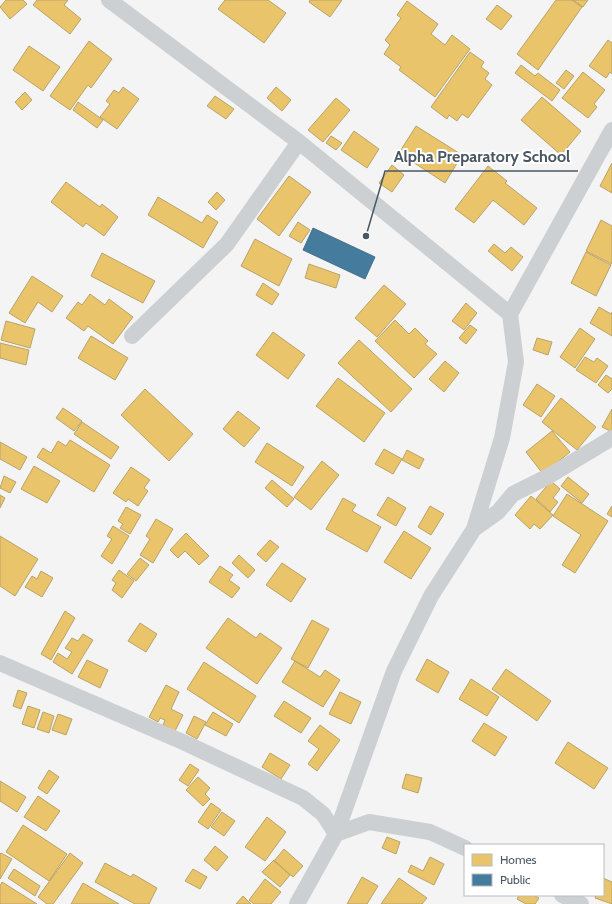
<svg xmlns="http://www.w3.org/2000/svg" width="612" height="904" viewBox="0 0 612 904" font-family="Cabin,sans-serif">
	<style>
		.homes { fill: #e9c46a; stroke: #b9a368 }
		.public { fill: #457b9d; stroke: #46708b }
		.lines { fill: none; stroke-linecap: round; stroke-linejoin: round }
		.street { stroke: #cdd0d3; stroke-width: 16 }
		.leader { fill: none; stroke: #495762; stroke-width: 1.5 }
		.callout-dot { fill: #495762; stroke: #fff; stroke-width: 1.5 }
		.callout-label { font-size: 16px; text-anchor: middle; font-weight: bold; fill: #495762; stroke: #fff; stroke-width: 4; stroke-linejoin: round; paint-order: stroke }
	</style>
	<rect width="100%" height="100%" fill="#f4f4f4"/>
	<path class="homes" d="M6,0H23L27,4L10,19L0,7Z
		M37,0H68L64,5L81,19L70,34L33,5Z
		M225,0H268L286,13L264,43L218,9Z
		M310,0H342L330,17L309,2Z
		M556,0H572L582,7L538,70L517,54Z
		M573,0H588L583,7Z
		M407,1L438,24L431,34L445,45L452,35L470,49L435,97L399,70L401,67L384,54L390,45L385,40L401,18L397,15Z
		M497,5L512,16L501,30L486,19Z
		M608,40L612,43V74L610,72L606,78L589,66Z
		M89,41L112,59L91,88L88,85L70,110L50,96Z
		M29,46L60,67L43,91L13,70Z
		M470,52L484,62L481,67L489,73L485,79L492,85L468,118L462,114L457,121L449,115L447,119L431,107Z
		M521,65L535,76L538,73L560,90L552,101L515,73Z
		M566,70L574,76L564,89L556,83Z
		M583,72L605,90L594,104L597,107L588,118L562,98Z
		M123,87L139,99L117,129L100,117L110,104L106,101L114,90L119,93Z
		M276,87L291,100L282,111L267,98Z
		M25,92L32,100L22,110L15,102Z
		M215,96L234,109L226,119L207,106Z
		M542,97L581,131L561,155L521,120Z
		M336,98L350,110L323,142L308,130Z
		M78,102L103,120L97,128L73,110Z
		M416,126L462,155L445,183L399,153Z
		M354,131L379,149L367,168L341,150Z
		M331,136L342,143L336,150L326,143Z
		M612,163V193L600,186Z
		M392,165L404,175L392,192L379,183Z
		M488,166L507,181L505,183L537,208L524,225L493,200L474,223L455,209Z
		M289,176L311,192L279,236L257,219Z
		M66,182L100,207L102,204L118,217L104,236L86,223L83,227L51,202Z
		M217,192L225,200L216,210L208,202Z
		M158,197L202,223L207,215L218,222L203,248L148,215Z
		M601,220L612,226V264L586,251Z
		M298,222L310,230L301,243L289,236Z
		M255,239L292,259L279,286L241,266Z
		M494,244L505,253L511,247L523,257L512,271L488,251Z
		M586,252L611,265L596,296L571,283Z
		M102,253L155,281L143,303L91,276Z
		M309,264L340,275L336,288L305,278Z
		M32,276L63,296L52,312L38,302L25,323L9,313Z
		M263,283L279,294L272,305L256,295Z
		M384,285L406,304L377,337L355,318Z
		M90,294L105,305L109,299L133,317L113,344L88,326L84,331L66,318L78,302L82,305Z
		M466,303L477,313L464,330L452,321Z
		M599,307L611,314L612,312V336L590,323Z
		M395,320L409,334L415,328L428,341L425,344L437,354L414,378L375,341Z
		M6,321L35,329L30,348L1,340Z
		M470,325L477,330L466,344L459,338Z
		M580,328L595,339L575,368L560,357Z
		M273,332L305,355L288,379L256,355Z
		M91,336L128,358L115,380L78,358Z
		M537,338L552,342L548,355L533,350Z
		M359,340L412,389L391,412L338,363Z
		M0,343L29,350L26,365L0,358Z
		M585,357L594,362L597,358L608,366L596,383L576,370Z
		M445,361L459,373L444,392L429,379Z
		M606,375L612,379V389L608,393L598,385Z
		M338,378L385,413L364,442L316,406Z
		M537,384L555,396L541,417L523,405Z
		M145,389L193,434L169,461L121,415Z
		M561,398L596,427L577,450L542,422Z
		M63,408L82,421L74,431L56,418Z
		M612,409V432L602,427Z
		M238,411L260,428L244,447L223,429Z
		M82,422L119,447L111,459L74,434Z
		M552,431L570,452L543,474L526,452Z
		M70,440L110,465L94,492L37,457L43,448L51,453L58,441L66,446Z
		M0,442L27,457L20,470L0,459Z
		M267,443L304,467L292,486L255,462Z
		M384,449L402,459L393,474L375,464Z
		M407,450L424,459L419,469L402,460Z
		M322,461L339,475L311,510L294,497Z
		M34,466L60,481L47,503L21,489Z
		M131,467L150,480L144,488L148,491L138,506L128,499L126,502L113,493Z
		M4,476L16,482L10,493L0,488Z
		M568,477L589,494L582,503L561,486Z
		M272,480L294,499L287,507L265,488Z
		M551,481L560,489L553,498L558,502L550,512L536,499Z
		M567,494L608,521L575,573L562,565L581,535L553,516Z
		M0,495L5,498L0,508Z
		M531,496L553,515L540,529L534,524L530,529L515,515Z
		M388,497L406,508L396,526L377,515Z
		M343,498L356,505L352,511L381,527L367,552L326,529Z
		M430,506L444,514L431,535L418,527Z
		M612,506V517L607,514Z
		M126,507L141,515L130,534L120,528L123,524L118,521Z
		M156,519L173,529L153,563L140,555L150,539L146,536Z
		M113,526L129,536L112,564L101,556L112,539L107,536Z
		M404,531L431,548L411,579L384,562Z
		M186,533L209,556L199,565L185,551L178,558L170,550Z
		M0,536L38,559L15,596L0,586Z
		M270,540L279,547L266,562L257,554Z
		M239,555L255,570L248,578L232,563Z
		M140,558L149,565L136,581L127,574Z
		M282,563L306,579L291,602L266,585Z
		M220,566L233,575L229,580L240,588L232,598L209,582Z
		M119,570L134,581L122,598L112,590L116,583L112,580Z
		M41,571L53,578L42,597L25,587L32,576L37,579Z
		M65,611L75,618L51,660L41,654Z
		M228,618L256,638L260,633L282,648L257,684L206,648Z
		M312,620L329,629L308,668L291,659Z
		M140,623L157,634L146,652L128,641Z
		M83,634L93,640L72,674L53,662L58,653L67,659L72,652L65,648L72,638L78,641Z
		M427,659L449,672L438,693L416,680Z
		M87,660L108,670L100,688L78,677Z
		M295,661L320,677L325,670L340,680L323,707L282,682Z
		M204,662L256,696L239,723L187,689Z
		M506,669L551,701L537,721L492,689Z
		M471,679L499,697L487,716L459,699Z
		M166,685L179,692L171,709L183,715L175,731L163,725L165,720L160,718L158,722L149,717Z
		M18,690L27,693L21,709L13,706Z
		M340,692L361,702L351,724L329,714Z
		M284,701L311,718L301,733L274,716Z
		M28,706L40,710L34,728L22,724Z
		M43,712L54,716L49,733L37,729Z
		M213,712L233,724L226,736L205,725Z
		M58,714L72,719L66,735L52,730Z
		M194,716L206,722L197,739L186,733Z
		M484,723L507,737L495,756L472,741Z
		M320,725L340,740L317,771L308,764L319,749L308,741Z
		M568,742L608,768L594,789L555,763Z
		M270,753L290,765L281,779L262,767Z
		M190,764L199,770L188,786L179,780Z
		M49,770L59,777L47,794L38,788Z
		M406,774L422,778L418,793L402,788Z
		M198,777L210,788L205,794L210,799L203,806L186,790Z
		M0,781L26,797L17,812L0,801Z
		M38,796L60,811L46,831L24,817Z
		M211,803L221,810L208,829L198,822Z
		M222,812L235,821L224,836L211,827Z
		M267,817L286,832L265,861L245,847Z
		M23,825L67,854L49,881L6,852Z
		M387,837L400,842L396,854L382,848Z
		M215,846L228,857L217,871L204,860Z
		M284,849L303,866L293,877L274,861Z
		M1,853L12,859L0,879V854Z
		M70,853L83,863L53,904H47L38,897Z
		M430,857L444,864L434,885L408,872L411,865L423,871Z
		M274,860L290,875L280,887L262,872Z
		M105,863L131,877L133,874L157,888L149,904H135L95,882Z
		M14,869L40,886L35,896L8,878Z
		M193,869L207,877L200,889L185,881Z
		M362,877L378,886L367,904H347Z
		M399,878L427,898L422,904H381Z
		M603,878L612,882V904L595,898L596,895H603Z
		M265,879L281,892L271,904H254L249,900Z
		M2,882L37,904H0V886Z
		M83,883L119,904H71Z
		M519,895H533L539,898L535,904H526L517,899Z
		M243,896L251,904H236Z"/>
	<path class="public" d="M313,228L375,257L365,279L303,250Z"/>
	<g class="lines">
		<path class="street" d="M109,0L299,142L510,314
			M132,336L227,244L299,142
			M474,529L498,512L513,494L549,476L612,438
			M0,663L183,742L303,798L323,814L336,834
			M336,834L369,822L430,832L465,848
			M562,895L581,904
			M297,904L336,834L394,671L431,596L474,529L502,438L516,362L510,314L612,130"/>
	</g>
	<path class="leader" d="M366 236L385 171H578"/>
	<circle class="callout-dot" cx="366" cy="236" r="4"/>
	<g class="callout-label">
		<text x="482" y="162">Alpha Preparatory School</text>
	</g>
	<rect x="464" y="844" width="140" height="52" fill="#ffffff" stroke="#b6bcc0"/>
	<rect x="472" y="854" width="20" height="12" fill="#e9c46a" stroke="#b6bcc0"/>
	<text x="500" y="864" font-size="12" fill="#495762">Homes</text>
	<rect x="472" y="874" width="20" height="12" fill="#457b9d" stroke="#b6bcc0"/>
	<text x="500" y="884" font-size="12" fill="#495762">Public</text>
</svg>
